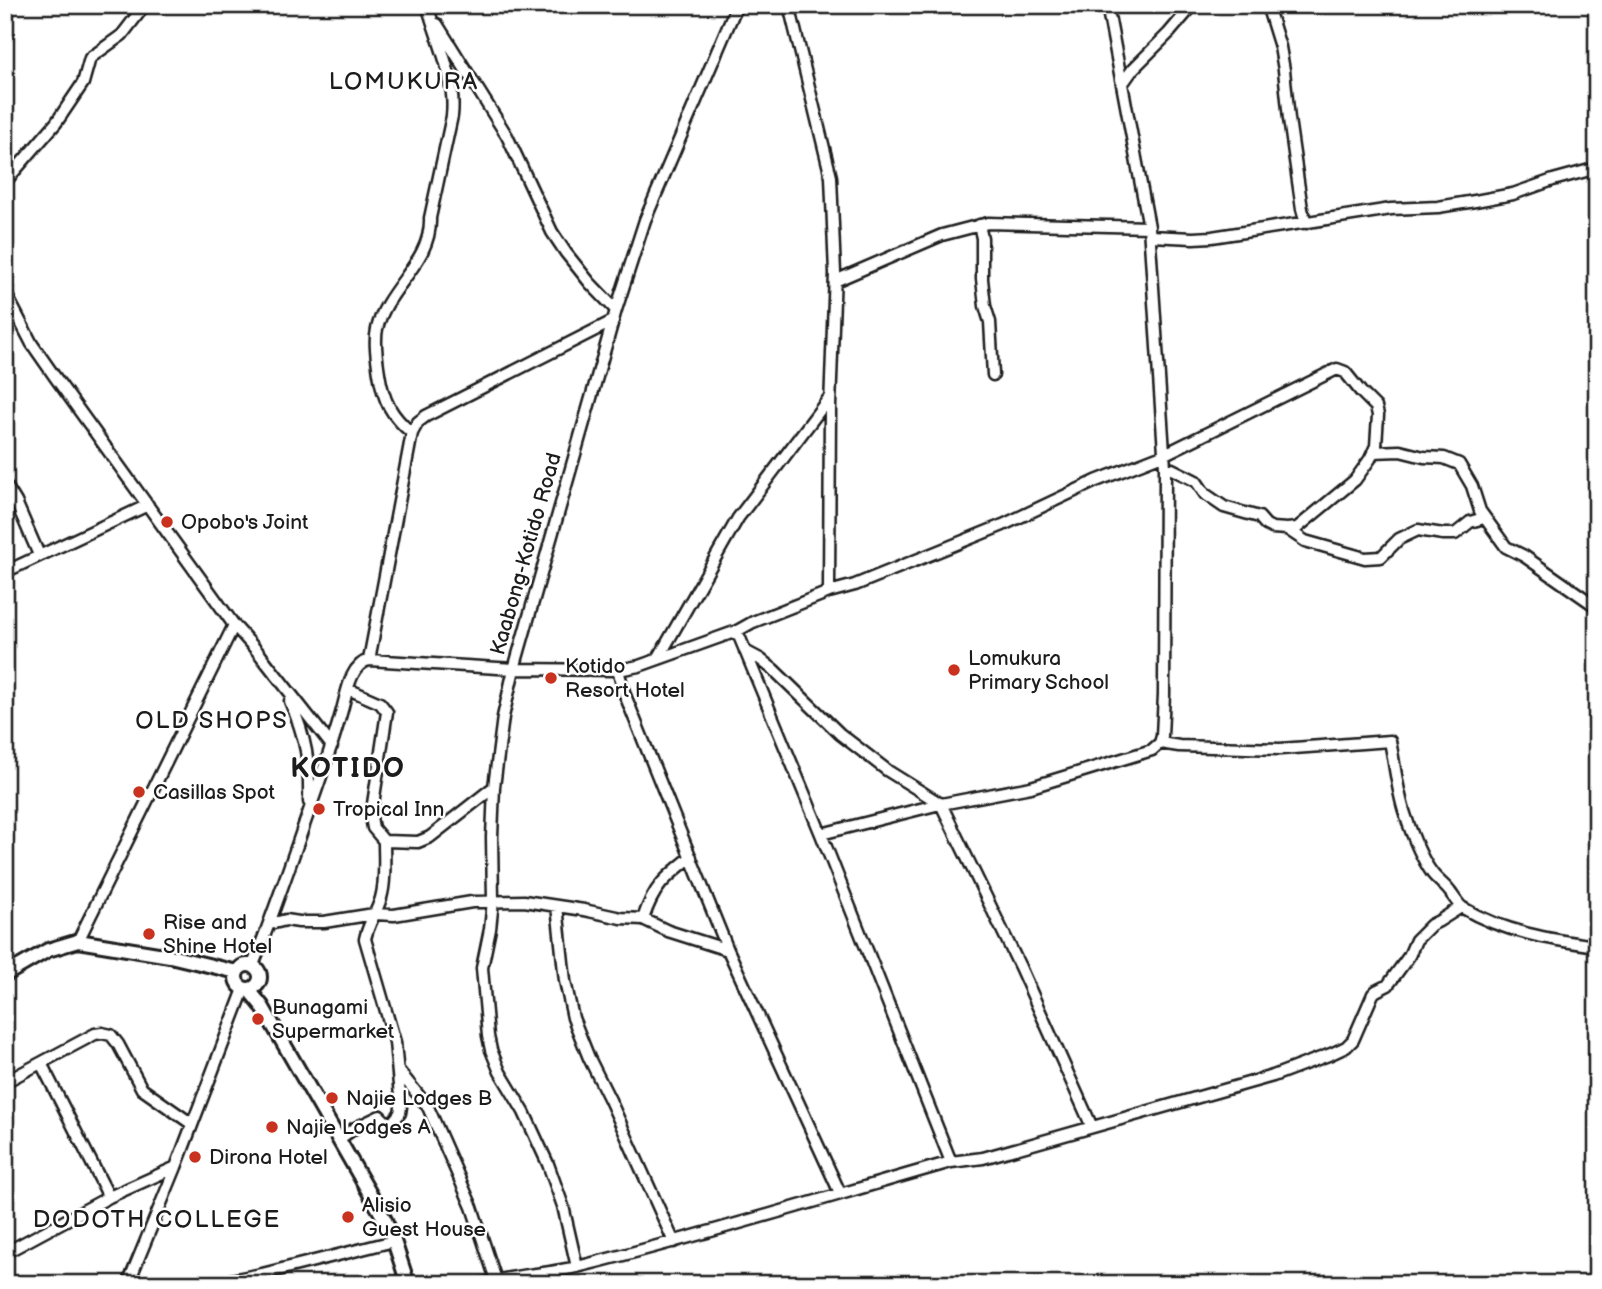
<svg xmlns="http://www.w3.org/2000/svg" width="1602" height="1289" viewBox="0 0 1602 1289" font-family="'Balsamiq Sans',sans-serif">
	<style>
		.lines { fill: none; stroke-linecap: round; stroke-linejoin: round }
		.minor-casing { stroke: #1c1c1c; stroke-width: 15 }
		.major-casing { stroke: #1c1c1c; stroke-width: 18 }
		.minor { stroke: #fff; stroke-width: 10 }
		.major { stroke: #fff; stroke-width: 12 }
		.poi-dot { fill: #c8321e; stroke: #fff; stroke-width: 2.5 }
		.labels { text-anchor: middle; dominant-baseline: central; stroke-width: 5; stroke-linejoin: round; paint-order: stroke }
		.poi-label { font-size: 21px; fill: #1c1c1c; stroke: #fff; text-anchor: start }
		.street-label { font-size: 21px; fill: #1c1c1c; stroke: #fff }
		.quarter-label { font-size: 24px; letter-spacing: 2px; fill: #1c1c1c; stroke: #fff }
		.district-label { font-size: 28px; font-weight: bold; letter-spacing: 2px; fill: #1c1c1c; stroke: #fff }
	</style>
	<rect width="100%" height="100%" fill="#fff"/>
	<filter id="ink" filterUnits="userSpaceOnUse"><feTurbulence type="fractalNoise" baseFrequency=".0143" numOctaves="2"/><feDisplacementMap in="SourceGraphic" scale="14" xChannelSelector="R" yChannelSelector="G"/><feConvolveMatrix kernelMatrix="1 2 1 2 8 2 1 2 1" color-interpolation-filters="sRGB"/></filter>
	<g filter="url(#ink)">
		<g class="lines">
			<defs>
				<path id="minor" d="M789,5L831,177L835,273L830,406L829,592
					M1267,5L1280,47L1284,70L1289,119L1302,209L1306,223
					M437,24L507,136L552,232L566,253L590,283L616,310
					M1123,83L1133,69L1169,33L1193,5
					M5,182L56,123L83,83L90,58L122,35L145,5
					M979,225L982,238V279L985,306L990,322L993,375
					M1150,236L1193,238L1212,237L1391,209L1438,207L1475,201L1513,194L1553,180L1597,168
					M835,281L942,235L988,223L1149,227
					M5,292L32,344L55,377L234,625L258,652L332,746
					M412,433C391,416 383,400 379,373C377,359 374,343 377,329C386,288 432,262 430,218L452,116C456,80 439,45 429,11
					M1373,452L1400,451L1424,457L1444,458L1459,464L1472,486L1480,511L1506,547L1524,556L1597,607
					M5,484L16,502L39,555
					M1287,529L1305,541L1365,558L1381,557L1399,539L1418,530L1443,534H1455L1470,522L1484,518
					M5,572L148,505
					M737,631L821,834L951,1162
					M745,651L760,659L774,670L840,734L888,771L941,804L1020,967L1092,1127
					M659,657L738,518L829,398
					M369,660L412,433L418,422L426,416L613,321
					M618,670L625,695L728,950L840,1193
					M290,701C306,738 310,762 309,802
					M1160,743L1179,746L1280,749L1390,741C1395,765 1397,790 1405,814C1411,832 1421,858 1432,873C1437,880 1445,885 1450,892C1454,897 1458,905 1463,908C1503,932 1552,940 1597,946
					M821,834L936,805L1031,787L1152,750L1160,743L1162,736L1164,694L1165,467L1149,227L1107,5
					M384,841L418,842L430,837L494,787
					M557,906L565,981L573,1018L589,1058L610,1100L674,1242
					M643,919C654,886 665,878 691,857
					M270,924L286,920L299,922H324L374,914L394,915L472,902L524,901L584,910L621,918L643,919L668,931L728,950
					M78,941L234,625
					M253,965C271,920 287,874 303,828C317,789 331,750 342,710C347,693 350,665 369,660L514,669L616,310L645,220L737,5
					M41,1063L109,1197
					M398,1070L428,1107L472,1207L496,1280
					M5,1082L95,1034L102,1033L111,1035L118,1044L142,1089L192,1124
					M339,1139L355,1128L380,1116L385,1121L392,1123L400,1113L401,1107L395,1042L365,939C368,924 377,912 381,898C386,881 384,859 384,841L373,828L371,817L387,712L380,703L348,689
					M5,1253L109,1197L176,1167
					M577,1267L563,1206L548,1164L524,1112L500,1072L491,1050L488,1036L482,968L490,929L493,901L492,837L494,787L503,717L514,669L618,670L639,666L737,631L753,622L829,592L855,585L1003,525L1096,481L1165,454L1337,369L1345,372L1361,392L1376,407L1378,415L1376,446L1370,459L1355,480L1297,528L1287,529L1272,528L1266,525L1259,517L1224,507L1205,494L1196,481L1172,469L1165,467
					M128,1284L176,1167L244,989
					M209,1284L262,1274L394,1241
					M481,1284C514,1275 548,1274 581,1266C705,1235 828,1197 951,1162L983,1158L1273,1076L1331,1054L1346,1047L1353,1040L1373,994L1376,991L1388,985L1409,956L1416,940L1431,925L1439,921L1461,907"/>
				<path id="major" d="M236 977a12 12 0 1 1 24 0a12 12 0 1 1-24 0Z
					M5,975L48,950L78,941L170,956L237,972
					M249,990L262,1006L385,1220L394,1241L408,1284"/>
			</defs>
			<use href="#minor" class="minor-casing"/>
			<use href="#major" class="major-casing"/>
			<use href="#minor" class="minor"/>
			<use href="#major" class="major"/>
		</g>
	</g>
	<g class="poi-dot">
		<circle cx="167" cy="522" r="7"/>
		<circle cx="954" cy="670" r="7"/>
		<circle cx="551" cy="678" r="7"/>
		<circle cx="139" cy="792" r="7"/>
		<circle cx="319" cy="809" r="7"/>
		<circle cx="149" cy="934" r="7"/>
		<circle cx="258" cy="1019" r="7"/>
		<circle cx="332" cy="1098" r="7"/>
		<circle cx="272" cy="1127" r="7"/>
		<circle cx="195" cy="1157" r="7"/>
		<circle cx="348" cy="1217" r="7"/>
	</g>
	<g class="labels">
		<g class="poi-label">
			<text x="181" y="522">Opobo's Joint</text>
			<text x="968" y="658">Lomukura<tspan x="968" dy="24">Primary School</tspan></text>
			<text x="565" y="666">Kotido<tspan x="565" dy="24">Resort Hotel</tspan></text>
			<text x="153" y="792">Casillas Spot</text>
			<text x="333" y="809">Tropical Inn</text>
			<text x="163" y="922">Rise and<tspan x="163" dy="24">Shine Hotel</tspan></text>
			<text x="272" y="1007">Bunagami<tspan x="272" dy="24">Supermarket</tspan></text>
			<text x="346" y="1098">Najie Lodges B</text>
			<text x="286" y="1127">Najie Lodges A</text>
			<text x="209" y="1157">Dirona Hotel</text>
			<text x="362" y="1205">Alisio<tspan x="362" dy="24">Guest House</tspan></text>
		</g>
		<g class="street-label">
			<text transform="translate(526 554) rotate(-74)">Kaabong-Kotido Road</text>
		</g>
		<g class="quarter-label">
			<text x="404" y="81">LOMUKURA</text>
			<text x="212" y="720">OLD SHOPS</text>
			<text x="157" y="1219">DODOTH COLLEGE</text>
		</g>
		<g class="district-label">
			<text x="348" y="768">KOTIDO</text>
		</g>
	</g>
	<rect width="1602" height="1289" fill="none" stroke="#fff" stroke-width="28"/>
	<rect x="14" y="14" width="1574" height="1261" fill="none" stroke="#1c1c1c" stroke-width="2.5" filter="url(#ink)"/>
</svg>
